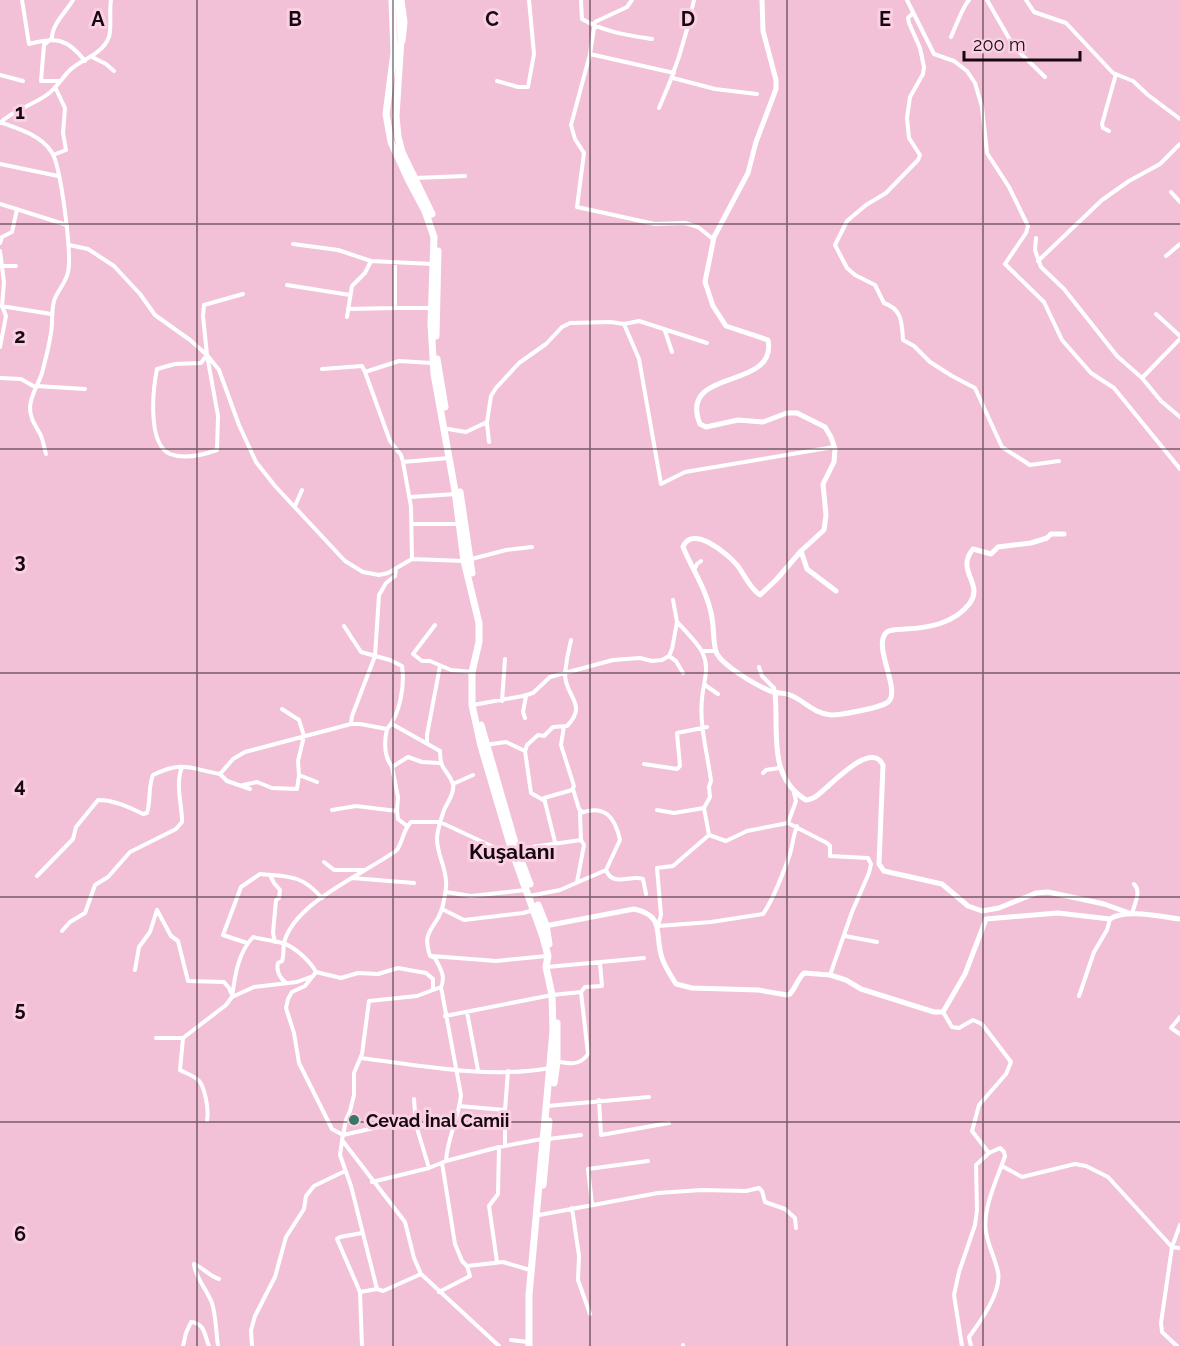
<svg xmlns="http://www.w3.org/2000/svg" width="1180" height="1346" viewBox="0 0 1180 1346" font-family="Raleway,sans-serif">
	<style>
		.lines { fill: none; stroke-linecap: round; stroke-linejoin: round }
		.minor { stroke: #fff; stroke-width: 4 }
		.tertiary { stroke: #fff; stroke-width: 5 }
		.secondary { stroke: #fff; stroke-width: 5 }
		.trunk { stroke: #fff; stroke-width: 7 }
		.grid { fill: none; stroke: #17070f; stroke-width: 1.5; stroke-opacity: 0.55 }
		.poi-dot { fill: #3a7763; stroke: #f9d1e3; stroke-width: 2 }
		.labels { text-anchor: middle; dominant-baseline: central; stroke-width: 6; stroke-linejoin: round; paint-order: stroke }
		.poi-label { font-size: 18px; font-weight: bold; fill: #17070f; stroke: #f9d1e3; text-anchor: start }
		.quarter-label { font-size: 21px; font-weight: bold; fill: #17070f; stroke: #f9d1e3 }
		.grid-label { font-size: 20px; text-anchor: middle; font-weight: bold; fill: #17070f; stroke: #f9d1e3; stroke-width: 6; stroke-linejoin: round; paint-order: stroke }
	</style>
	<rect width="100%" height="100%" fill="#f2c1d7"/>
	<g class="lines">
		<path class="minor" d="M22,0L29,44C56,37 67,38 85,61
			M581,0L582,19C604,32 627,35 652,39
			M632,0L627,7L595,22L590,54L571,125L575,139L584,153L577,207L655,224L685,223L698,227L713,239
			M907,0L934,54L954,61L967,71L975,83L982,107L987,153L1009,187L1028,226L1026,233L1005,264L1044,302L1062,340L1091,373L1114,388L1180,469
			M987,0L1014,47L1045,77
			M1026,0L1034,12L1066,23L1113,73L1133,81L1148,95L1180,119
			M913,13L908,18L909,23L920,48L924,67L923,74L910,97L907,118L909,138L920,155L918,160L886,193L866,205L847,221L835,245L847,268L855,275L875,285L884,303C902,309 902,323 903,340L914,346L930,362L952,376L975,388L1002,447L1030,465L1059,461
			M951,37C955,28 963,6 969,0
			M590,54L674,73
			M92,57L106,64L114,71
			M0,75L23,81
			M673,78L715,89L757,94
			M60,81H41L44,45L52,38C52,24 66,12 73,0
			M497,81L518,87H528L534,54L529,0
			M659,108C675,73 686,38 694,0
			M0,122C18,129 39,134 51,151C61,164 72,255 68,272C66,283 57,291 54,301C52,309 52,316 52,324C51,339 46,358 42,373C38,385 31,394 30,407C30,418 34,423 39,432C43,438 44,447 46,454
			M0,123C14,109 32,106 48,94C56,88 62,78 70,70C82,59 102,55 109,37C112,26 109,12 111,0
			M1109,131L1103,128L1102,124L1116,74
			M53,155L66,150L63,133L65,108L55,87
			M0,164L58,176
			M415,178L465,176
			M1171,192L1180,202
			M0,204L67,225
			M1036,238L1035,250L1041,267L1064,289L1117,356L1142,378L1161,401L1180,417
			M0,243L2,237L12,232L17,209
			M293,244L338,250L371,261L432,264
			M69,245L88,249L114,266L140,294L155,315L190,340L207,355L219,370L239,425L256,462L275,486L345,561L363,572L379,575L388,573L412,559L464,561L506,550L532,547
			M0,251L4,282L2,306L6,316L0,347
			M1166,256L1180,244
			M1038,261L1102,200L1129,181L1160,164L1180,144
			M395,263V308H432
			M0,266H16
			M287,285L350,295
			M1,306L51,314
			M348,309L395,308
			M1156,314L1180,336
			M347,317L352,286L365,273L371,261
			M624,324L639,359L661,484L685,472L834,447
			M665,331L672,352
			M207,355L201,363L175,364L157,369C153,389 147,444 170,454C185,460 203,455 217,450L218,416L207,355L203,316L204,305L243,294
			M322,369L362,366L365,372L390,441L401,455L403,462L411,507L412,559
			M365,372L399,361L432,363
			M0,378L21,379L35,387
			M1142,378L1180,339
			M36,386L85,389
			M487,423L489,442
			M448,429L466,432L487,422L491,396L496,388L519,363L546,344L562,327L570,323L611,322L624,324L639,321L707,343
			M403,462L449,458
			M410,497L456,494
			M295,506L302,490
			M411,524H458
			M695,568L697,564L701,561
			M673,600L677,622
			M435,625L413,654L422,661H430L451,670L472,672
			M703,651H715
			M669,656L676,661L683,673
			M759,667L762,676L774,688L775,693
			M705,685L718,694
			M502,701L505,659
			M473,705L523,696L533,693L550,677L613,660L640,658L652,661L662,660L669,656L672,649L677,622C683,628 701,647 703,654C710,669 703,683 702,699C699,725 708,756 711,781L709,787L710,797L704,808L709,835L673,866L657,868L661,915L658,926L711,922L763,914C772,902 785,869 790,854C793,844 793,836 797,826
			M282,709L299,720L304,736L298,761L299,775L317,782
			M525,718L523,712L526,696
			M351,724L352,716L375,656L379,595L386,583L395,576L396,569
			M392,724L440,751C440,772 448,769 453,784C455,793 447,803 444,810C441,819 438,828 437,837C436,855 448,869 446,887C445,897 443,909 438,918C428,934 424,936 430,956L435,958C440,968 446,976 441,987L417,996L369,1001L362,1054L354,1073V1095L350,1111L346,1120L342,1140L405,1222L414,1258L421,1274L499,1346
			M387,729C384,742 384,756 392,767
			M427,743V735L440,666
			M485,745L506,742L525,751L527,745L538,735L544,736L553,727L567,726C589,704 564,696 565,673C566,664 569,648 571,640
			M525,751L531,793L545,801
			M644,764L677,769L680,766L677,733L707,727
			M763,773L766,770L779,768
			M453,784L473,775
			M243,785L257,782L272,788L297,789L299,775
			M250,789L227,781L220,774L233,759L245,752L351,724H360L387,729C400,715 405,685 402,666L390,660L361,652L344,626
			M573,789L579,809L582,812
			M332,810L356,806L397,811
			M657,810L674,813L704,808
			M788,823L796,801L794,793
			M407,826L398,819L397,811L398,797L392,767L408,757L422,762L439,763
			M709,835L726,841L747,831L788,823L827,843L830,846V856L868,858L871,864L869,873L852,912L830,975
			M581,840L580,813C605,804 615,817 620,840L606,870
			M555,842L544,798L572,790L574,786L561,745L564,726
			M324,862L334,870H364
			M606,870C613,888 631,874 643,879L646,894
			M270,875L274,883L280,890L279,898L276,900L273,933L275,942
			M37,876L73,839L76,827L98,800C114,800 129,807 143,814L147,813C151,800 148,786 153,775C183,760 191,769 220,774
			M352,878L414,883
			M446,892L471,896L525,890
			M529,896L560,890L606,870
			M442,909L464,920L523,913L534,910
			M1132,914C1134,904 1142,892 1134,884
			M62,931L70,922L85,913L95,885L108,877L130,852L176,829L182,822C182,803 175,785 182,767
			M845,936L877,942
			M247,943L223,935L241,887L260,874C289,877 301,874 322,898
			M432,956L496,961L547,956
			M547,967L644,958
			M135,970L139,947L150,932L157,910L171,936L178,941L188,981L224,982L229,988L231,993
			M316,972L341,978L358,973L378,974L398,968L426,973L433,979V990
			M312,977L305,986L292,992L288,999L286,1008L294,1033L299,1063L332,1129L343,1135L383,1126L416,1125
			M286,983C280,978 276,971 278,963L282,961C284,955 283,949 284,943C294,902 366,873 397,850C403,841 403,830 411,822H440L502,851L581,840L584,845L577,882
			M441,987L461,1095C459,1118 447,1138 446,1161
			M1079,996L1094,952L1107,930L1110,919
			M467,1012L478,1070
			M943,1012L952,1027L959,1028L973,1020L982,1024L1011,1062L1006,1074L979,1105L972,1131L989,1153L976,1165L977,1210L975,1225L959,1272L954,1295L962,1346
			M445,1016L552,995L581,992L585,987L602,986L600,963
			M1180,1017L1171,1028L1180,1034
			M156,1038H183L226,1005L232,997L254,987L297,982L313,976L316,972C310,961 294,946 282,943C273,940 263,940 253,937C238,953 235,975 232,997
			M183,1038L180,1070C185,1073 192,1075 197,1079C205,1084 209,1111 207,1120
			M361,1058C423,1066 489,1079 551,1068
			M556,1061C569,1064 580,1066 588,1054L581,992
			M414,1099L416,1125L429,1168
			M599,1100L601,1135L669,1123
			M459,1106L505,1110
			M547,1106L649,1097
			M548,1139L581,1135
			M342,1141L340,1155L351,1186L377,1289
			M505,1146V1110L508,1071
			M1002,1166L1022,1177L1075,1164L1086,1166L1108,1177L1172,1247L1180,1248
			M372,1182L429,1168L446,1161L499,1147L542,1139
			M592,1204L588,1169L648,1161
			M572,1208L579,1256L578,1280L590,1314
			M537,1212L539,1215L658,1193L702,1190L746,1191L759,1188L762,1191L765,1202L785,1209L795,1218L796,1228
			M362,1233L340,1237L337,1239L360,1292L362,1346
			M497,1262L489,1206L498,1194L499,1147
			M194,1264C195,1277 207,1290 212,1303C216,1316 216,1332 218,1346
			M194,1264C204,1268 209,1276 219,1279
			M467,1266L503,1262L530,1270
			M360,1292L377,1289L383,1291L421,1274
			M439,1292L470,1276L467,1266L462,1261L455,1244L442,1163
			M511,1340L528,1342
			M683,1345V1346
			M183,1346L186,1333L191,1322C206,1324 204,1335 209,1346
			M252,1346L251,1330L255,1316L275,1277L286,1237L304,1209L306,1196L314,1186L345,1171
			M971,1346L969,1337C980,1322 1002,1292 998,1272C995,1258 988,1245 986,1232C982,1209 998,1177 1005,1156L1004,1152L1000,1148L989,1153
			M1177,1346L1162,1332L1161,1323L1172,1247L1180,1225"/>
		<path class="tertiary" d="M762,0L763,31L776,80V89L756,142L748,173L714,237L705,282L713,306L726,326L768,340C778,391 677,367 700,424L706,427L738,420L763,422L787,413H797L825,427L831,437L835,449L834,462L823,484L826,515L824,530L801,551L776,580L760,595C749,588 745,575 737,565C728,554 692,524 683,547C693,571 708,592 712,618C714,627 713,648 717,654C724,666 754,684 768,690C775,694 783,692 790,695C804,700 812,713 831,715C840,715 881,708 888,702C902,690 871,645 887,632C891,629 899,630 905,629C928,628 954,624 970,603C984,583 955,571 973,549L991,554L998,547L1031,543L1047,538L1051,534H1064
			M801,551L807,569L836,591
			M775,693C779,732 767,776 806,800C808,800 813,798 815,797C828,789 870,739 883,765L879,864L884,871L942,884L968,906L982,911L999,908L1036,893L1048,892L1104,904L1129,913
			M545,926L634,909C666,916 654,934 662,958C665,967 671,976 676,984L692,988L758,990L787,995L790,994C796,987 797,980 804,973L830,975L846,980L861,989L934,1012H943L965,974L986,919L1058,913L1110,919C1125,908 1162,917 1180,919
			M416,1125L453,1126"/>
		<path class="secondary" d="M402,0L405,22L403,41"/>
		<path class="trunk" d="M392,0L394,52L386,114L391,142L409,181L425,211L434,237L431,324L434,374L455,491L464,561L479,623V642L472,672V705L481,746L512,851L543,937L548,956L546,967L552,995L553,1031L529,1295V1346
			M399,0L401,39L396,116L398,137L402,152L432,214
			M436,336L438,251
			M437,359L445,407
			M460,492L472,573
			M481,725L517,850L530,884
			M538,905L546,925L549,944
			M554,1083L557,1062V1023
			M543,1185L549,1121"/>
	</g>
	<path class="grid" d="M197,0V1346M393,0V1346M590,0V1346M787,0V1346M983,0V1346M0,224H1180M0,449H1180M0,673H1180M0,897H1180M0,1122H1180"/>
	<circle class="poi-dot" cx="354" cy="1120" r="6"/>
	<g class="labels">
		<g class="poi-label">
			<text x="366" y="1120">Cevad İnal Camii</text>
		</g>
		<g class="quarter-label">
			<text x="512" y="851">Kuşalanı</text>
		</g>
	</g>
	<g class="grid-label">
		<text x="98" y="26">A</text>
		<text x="295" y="26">B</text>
		<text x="492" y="26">C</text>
		<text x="688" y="26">D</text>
		<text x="885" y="26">E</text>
		<text x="20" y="119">1</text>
		<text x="20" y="343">2</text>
		<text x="20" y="568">3</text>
		<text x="20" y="792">4</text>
		<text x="20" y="1016">5</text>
		<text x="20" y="1241">6</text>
	</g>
	<path d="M964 51v9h116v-9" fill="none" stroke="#17070f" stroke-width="3"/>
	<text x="973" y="51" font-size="18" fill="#17070f" stroke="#f9d1e3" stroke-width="4.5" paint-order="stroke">200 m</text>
</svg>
